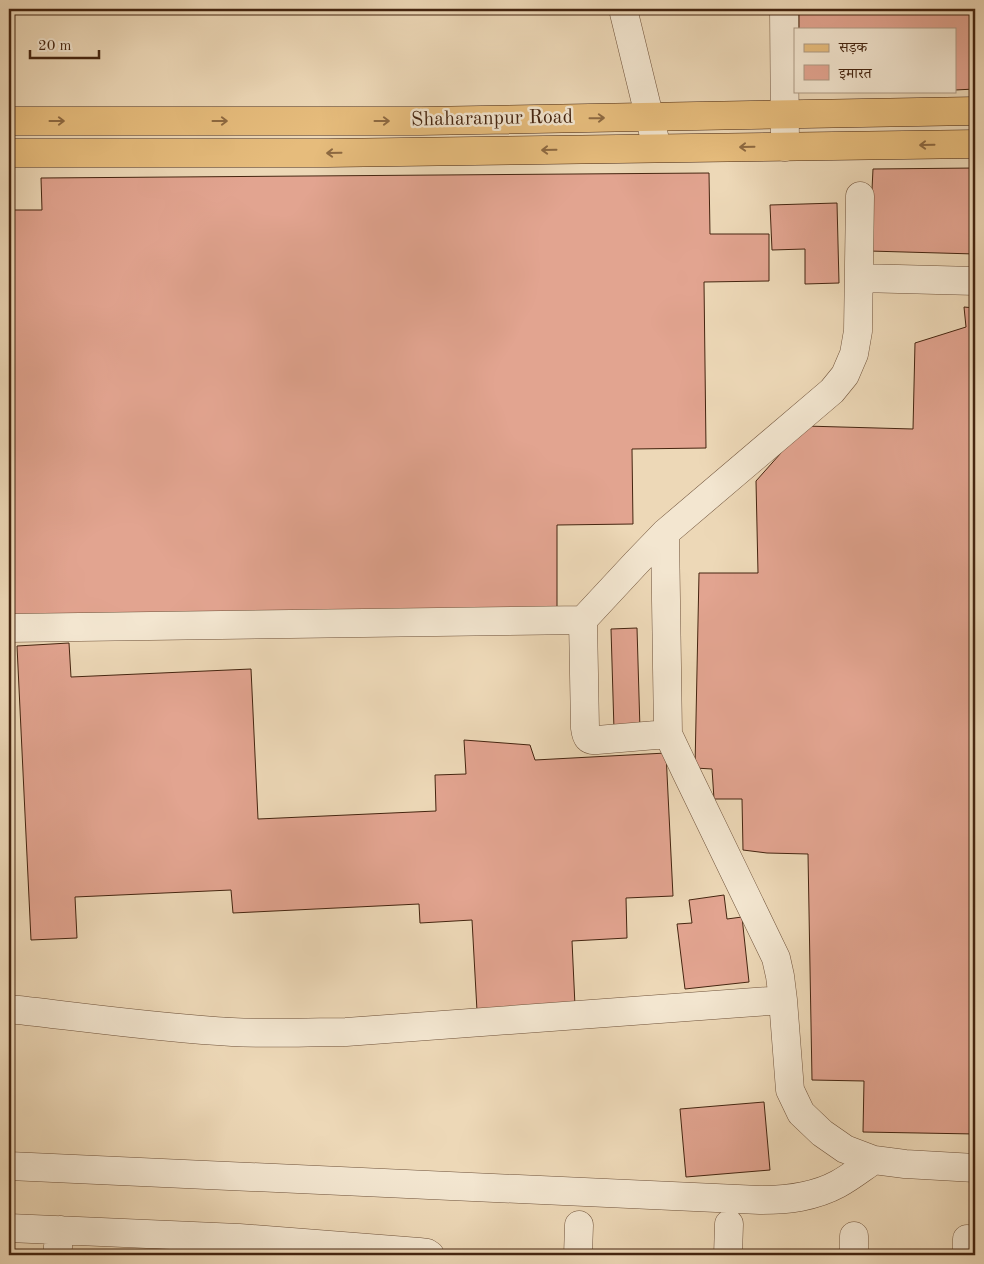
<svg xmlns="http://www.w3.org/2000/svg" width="984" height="1264" viewBox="0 0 984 1264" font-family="'Old Standard TT','Noto Serif Devanagari',serif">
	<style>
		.building { fill: #e2a490; stroke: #452510 }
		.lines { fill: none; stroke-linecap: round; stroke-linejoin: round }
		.minor-casing { stroke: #6f523a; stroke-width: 29 }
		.major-casing { stroke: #452510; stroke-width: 29 }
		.minor { stroke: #f3e6d0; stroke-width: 28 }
		.major { stroke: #e6bc7c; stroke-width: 28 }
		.oneway { stroke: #8d6941 }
		.labels { text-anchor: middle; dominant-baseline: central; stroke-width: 5; stroke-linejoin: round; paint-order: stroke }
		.street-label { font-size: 20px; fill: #452510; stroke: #f3e6d0 }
	</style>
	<rect width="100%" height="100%" fill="#edd8b7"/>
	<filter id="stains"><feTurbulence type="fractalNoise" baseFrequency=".004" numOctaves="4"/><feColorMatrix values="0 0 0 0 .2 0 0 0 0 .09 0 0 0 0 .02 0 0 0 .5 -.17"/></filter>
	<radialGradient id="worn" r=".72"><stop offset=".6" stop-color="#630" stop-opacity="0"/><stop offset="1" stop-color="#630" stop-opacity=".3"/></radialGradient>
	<path class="building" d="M799,9H975V89L955,90V29H799Z
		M975,168V254L869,251L873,169Z
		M709,173L710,234H769V281L704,282L706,448L632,449L633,524L557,525V613L9,618V210H42L41,178Z
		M837,203L839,283L805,284V249L772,250L770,205Z
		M964,307L975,308V1134L863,1132L864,1081L812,1080L808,854L767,853L743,850L742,799H714L712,769L695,768L699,573H758L756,481L805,426L913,429L915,343L966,327Z
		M637,628L640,730H614L611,629Z
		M69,643L71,677L251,669L258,819L436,811L435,775L466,774L464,740L530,745L535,760L666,753L673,896L626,898L627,938L572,941L575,1006L477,1011L472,920L420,923L419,904L233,913L231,890L75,897L77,938L31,940L17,646Z
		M724,895L727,919L742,917L749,982L685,989L677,924L692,923L689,900Z
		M764,1102L770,1170L686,1177L680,1109Z"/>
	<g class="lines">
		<defs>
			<path id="minor" d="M623,9L657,148
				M784,9L785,147
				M860,278L975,281
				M665,533L668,734L686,772L776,958L780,976L783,1000L790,1090L801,1113L822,1133L845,1149L874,1160L905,1164L975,1168
				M583,620L585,728C586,737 588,741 597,740L668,734
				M9,628L583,620L636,563L665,533L832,391L845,375L854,354L858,331L860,196
				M9,1009C83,1017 157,1028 232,1032C270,1034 308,1032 346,1032L783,1000
				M9,1166L760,1200C788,1200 814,1197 838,1184C851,1177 862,1168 874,1160
				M9,1228L239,1238L419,1252L427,1253L430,1255
				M967,1239V1255
				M57,1255L60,1230
				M578,1255L579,1225
				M728,1255L729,1224
				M854,1255V1236"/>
			<path id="major" d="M9,121H421L975,111
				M9,153H328L975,144"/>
		</defs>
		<use href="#minor" class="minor-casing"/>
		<use href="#major" class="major-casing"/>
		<use href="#minor" class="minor"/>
		<use href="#major" class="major"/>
	</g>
	<defs><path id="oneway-shaft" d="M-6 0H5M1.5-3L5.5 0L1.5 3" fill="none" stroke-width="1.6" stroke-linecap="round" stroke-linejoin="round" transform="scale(1.25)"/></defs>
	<g class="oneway">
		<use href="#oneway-shaft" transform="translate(597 118) rotate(-1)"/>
		<use href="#oneway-shaft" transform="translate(57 121)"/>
		<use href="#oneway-shaft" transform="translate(220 121)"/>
		<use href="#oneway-shaft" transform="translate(382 121)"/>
		<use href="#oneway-shaft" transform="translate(927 145) rotate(179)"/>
		<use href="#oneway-shaft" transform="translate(747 147) rotate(179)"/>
		<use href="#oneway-shaft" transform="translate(549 150) rotate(179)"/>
		<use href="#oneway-shaft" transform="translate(334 153) rotate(179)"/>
	</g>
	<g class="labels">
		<g class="street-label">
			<text transform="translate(492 119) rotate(-1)">Shaharanpur Road</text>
		</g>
	</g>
	<rect width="984" height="1264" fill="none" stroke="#edd8b7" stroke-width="30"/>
	<rect x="10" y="10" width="964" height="1244" fill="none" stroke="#452510" stroke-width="2.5"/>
	<rect x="15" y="15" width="954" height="1234" fill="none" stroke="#452510"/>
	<rect x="794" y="28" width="162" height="65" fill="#f3e6d0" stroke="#ad9983"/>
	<rect x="804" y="44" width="25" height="8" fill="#e6bc7c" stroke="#ad9983"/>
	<text x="839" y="52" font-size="15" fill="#452510">सड़क</text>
	<rect x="804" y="65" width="25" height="15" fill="#e2a490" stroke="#ad9983"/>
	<text x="839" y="78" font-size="15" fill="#452510">इमारत</text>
	<path d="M30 50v8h69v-8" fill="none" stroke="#452510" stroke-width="2.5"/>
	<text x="38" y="50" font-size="15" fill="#452510" stroke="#f3e6d0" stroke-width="4" paint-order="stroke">20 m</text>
	<rect width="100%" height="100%" filter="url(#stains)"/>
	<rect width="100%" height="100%" fill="url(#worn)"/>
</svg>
